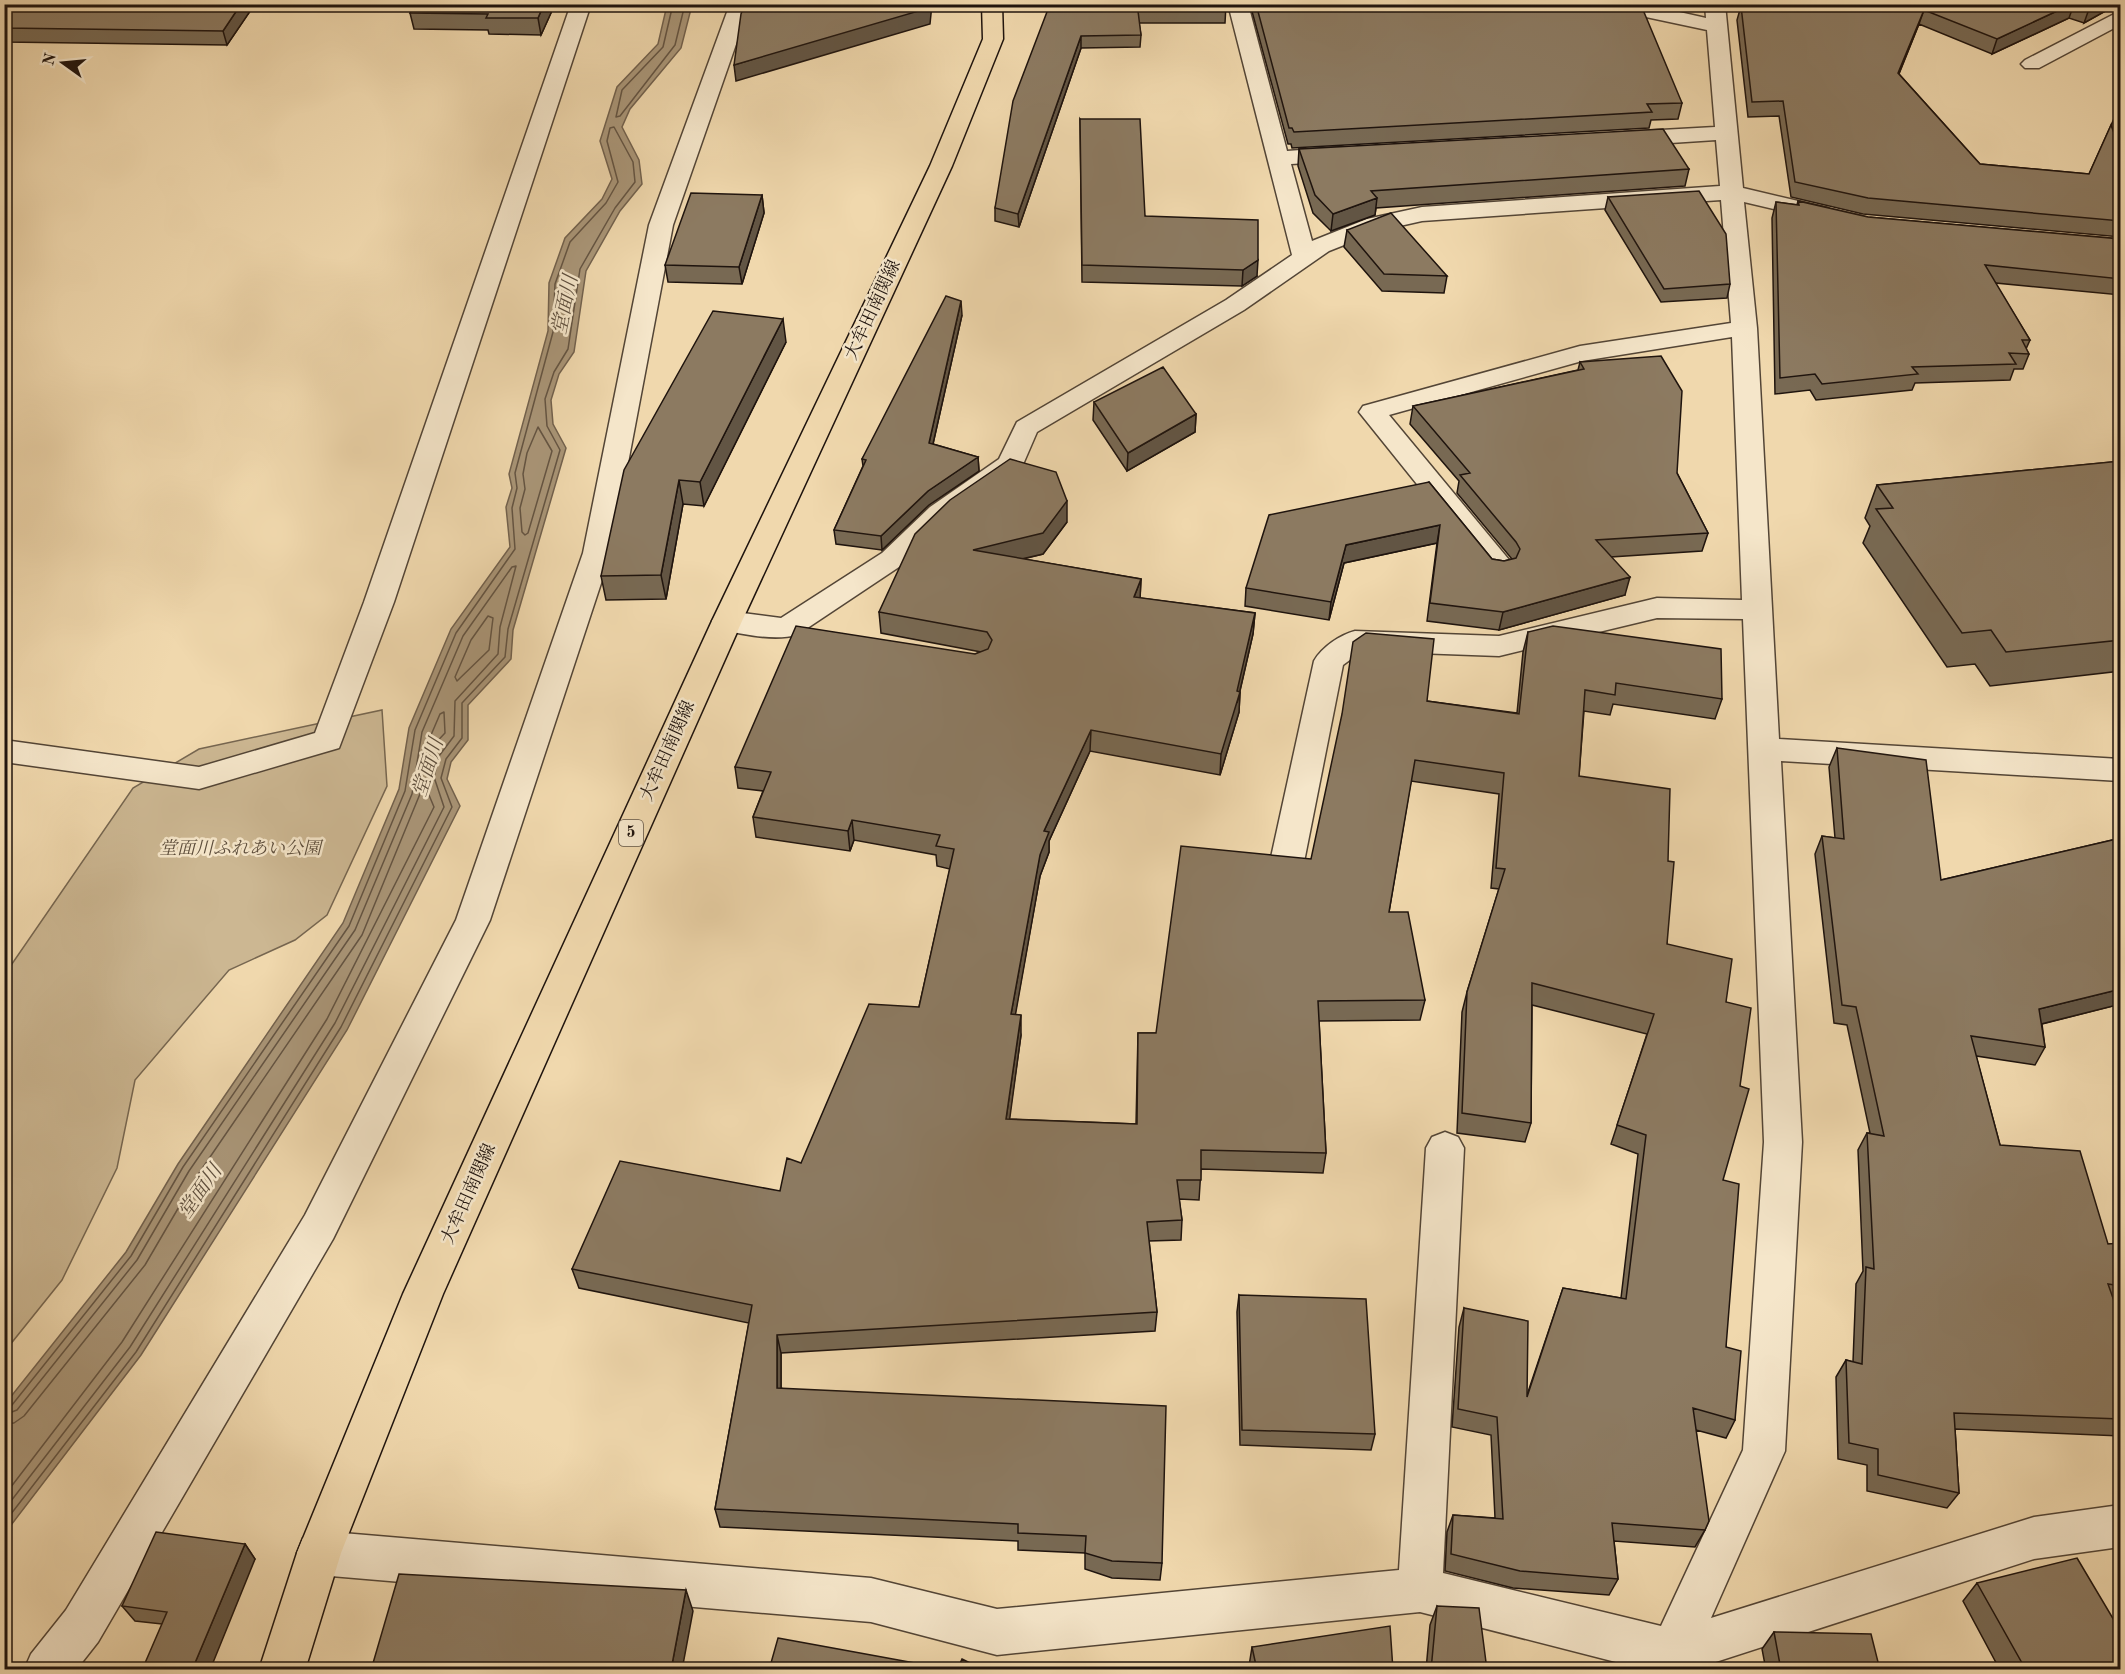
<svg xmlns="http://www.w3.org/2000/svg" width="2125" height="1674" viewBox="0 0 2125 1674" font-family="'Old Standard TT','Noto Serif JP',serif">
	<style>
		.green { fill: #ccb792; stroke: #766650; stroke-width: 1.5 }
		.water { fill: #a99577; stroke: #72614d; stroke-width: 1.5 }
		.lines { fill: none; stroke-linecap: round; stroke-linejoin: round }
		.shore { stroke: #645442; stroke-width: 1.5 }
		.minor-casing { stroke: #534536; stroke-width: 3 }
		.major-casing { stroke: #1f140e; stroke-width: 3 }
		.minor { fill: #f5e6ca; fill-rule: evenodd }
		.major { fill: #f0d8ad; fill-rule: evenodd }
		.wall { fill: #786953; stroke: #1f140e; stroke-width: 1.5 }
		.shaded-wall { fill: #625544; stroke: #1f140e; stroke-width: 1.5 }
		.building { fill: #8c7a61; stroke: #1f140e; stroke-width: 1.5 }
		.labels { text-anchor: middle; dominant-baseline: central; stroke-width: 5; stroke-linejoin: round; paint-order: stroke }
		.shield { fill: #f5e6ca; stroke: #5f5346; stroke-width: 1.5 }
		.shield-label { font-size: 16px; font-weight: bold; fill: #1f140e }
		.street-label { font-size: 18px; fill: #1f140e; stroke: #f5e6ca }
		.park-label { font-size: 18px; font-style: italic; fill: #5c4d3c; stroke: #f5e6ca }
		.water-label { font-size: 20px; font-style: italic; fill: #5d4e3d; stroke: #f5e6ca }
	</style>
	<rect width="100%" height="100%" fill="#f0d8ad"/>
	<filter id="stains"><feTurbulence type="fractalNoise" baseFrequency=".00333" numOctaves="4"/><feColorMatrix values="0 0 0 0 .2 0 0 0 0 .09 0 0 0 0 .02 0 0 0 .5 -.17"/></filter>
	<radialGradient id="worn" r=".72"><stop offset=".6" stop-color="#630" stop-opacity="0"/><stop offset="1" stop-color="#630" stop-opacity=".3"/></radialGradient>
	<path class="green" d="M382,710L387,786L327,915L295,940L229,970L135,1080L117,1168L62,1280L5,1351V974L133,788L199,749Z"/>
	<path class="water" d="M667,5H692L681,48L630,109L622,127L639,160L642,184L620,211L586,271L574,352L559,374L551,400L553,424L566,448L513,630L511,659L468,705V740L451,762L447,779L460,806L347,1030L141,1355L5,1533V1404L126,1252L178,1164L343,923L399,789L409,728L451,629L510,547L506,507L512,488L509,474L548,331L549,283L565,238L602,199L612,179L600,141L617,87L658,44Z"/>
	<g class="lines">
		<path class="shore" d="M673,4L663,47L622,90L616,117L620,116L675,45L685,4
			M569,275C572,282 570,298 565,303L562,300L563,285Z
			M538,427L552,451L528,533L525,535L522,532L520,508L525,489L523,474L527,453Z
			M488,616L493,618L489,650L457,681L455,677L471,640Z
			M444,712L445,733L431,748V735L440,714Z
			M4,1407L12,1405L131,1256L183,1167L349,926L405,791L415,730L456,633L515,549L512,508L517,488L515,473L553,332L555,284L570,242L606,203L618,182L607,141L610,128L614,127L633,162L635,182L615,208L580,269L568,349L554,372L545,399L547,426L560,450L508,629L505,657L462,703V738L446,759L441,778L452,807L341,1027L136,1352L4,1523
			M4,1415L17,1410L137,1260L189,1171L355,930L412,794L422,732L463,636L512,567L516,566L500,627L498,654L455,701L454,736L439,756L434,777L444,807L335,1023L130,1347L4,1510
			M4,1424L14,1423L24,1416L145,1265L197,1176L362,935L422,789L426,788L434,807L327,1019L122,1342L4,1496"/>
		<defs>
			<path id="minor" d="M571,4H591L394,602L339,748L199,789L4,762V740L199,767L315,733L364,602Z
				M730,4H750L673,225L611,553L490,920L333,1239L98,1642L76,1670H24L31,1654L66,1610L305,1215L456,920L583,553L649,225Z
				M1228,4H1248L1287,151L1342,147L1350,149L1353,154L1350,159L1342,161L1291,164L1312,241L1367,219L1422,207L1720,186L1716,140L1625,146L1617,144L1614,139L1617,134L1625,132L1715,127L1707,30L1613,10L1603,4H1644L1706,18L1705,4H1725L1743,188L1828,208L1832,213L1828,218L1820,220L1744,202L1757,328L1779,739L2120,759V781L1781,761L1802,1142L1785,1451L1711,1618L2034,1517L2120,1505V1547L2034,1559L1691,1670H1647L1420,1612L997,1655L871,1622L319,1575L303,1568L297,1553L303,1538L319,1531L871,1578L997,1609L1399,1570L1426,1148L1432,1137L1445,1132L1458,1137L1464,1148L1443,1573L1661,1626L1743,1450L1764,1142L1743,619L1657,618L1499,656L1362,651L1343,665L1304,862L1299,871L1287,874L1275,871L1270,862L1314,661C1322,647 1340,635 1355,631L1499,636L1657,598L1742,600L1732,337L1582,361L1389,415L1510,561L1514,568L1510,575L1500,577L1490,575L1359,412L1363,406L1580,346L1731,323L1721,200L1422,221L1382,230L1329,251L1244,310L1037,432L1021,469L950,519L902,565L797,635C774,641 739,634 717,628L712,621L717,614L727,611L781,618L882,553L930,507L999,459L1017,422L1226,300L1292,255Z
				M2120,11V25L2039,68H2025L2021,64L2025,60Z"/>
			<path id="major" d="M982,4H1002L1003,39L952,166L742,621L443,1294L341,1553L305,1670H259L297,1553L403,1294L712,621L930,166L983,39Z"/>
		</defs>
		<use href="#minor" class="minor-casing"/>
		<use href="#major" class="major-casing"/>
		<use href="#minor" class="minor"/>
		<use href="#major" class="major"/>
	</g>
	<path class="wall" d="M4,4H255L227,45L4,42Z
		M415,4H555L541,35L489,34L488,30L414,29L410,13Z
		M1050,4H1226L1225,23H1139L1141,35L1140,47L1081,48L1019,227L995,221V208Z
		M1250,4H1602L1682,103L1678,119L1651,120L1649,128L1292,148L1291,144H1288Z
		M1797,4H2118L2084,23L2069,18L1992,54L1919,24L1899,74L1980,164L2089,174L2121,103V137L2113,129L2121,152V237L1863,214L1791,197L1779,116L1748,117L1737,20L1741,6H1800Z
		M1080,119L1145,216L1257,276L1242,286L1082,282Z
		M1299,149L1689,169L1685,186L1376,208L1375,215L1331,231L1313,213L1298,166Z
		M762,195L764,213L742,284L668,282L665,265Z
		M1608,197L1730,284L1727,298L1661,302L1605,210Z
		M1798,201L1868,217L2121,239V295L1995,283L2030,340L2026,349L2029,354L2023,369H2014L2010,380L1915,383L1912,390L1816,400L1810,390L1775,394L1772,218L1776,202L1797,205Z
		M1347,230L1447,276L1444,293L1382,291L1344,247Z
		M962,315L933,444L978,457L979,471L929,505L882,550L836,544L834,530L863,466L862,459Z
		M786,342L704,506L683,504L666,599L606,600L601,576Z
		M1580,362L1677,473L1708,533L1702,551L1611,557L1625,595L1499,630L1427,621L1437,543L1344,563L1329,620L1245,606L1246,588L1429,482L1492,559L1504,561L1512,559L1457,493L1459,481L1410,424L1413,406L1578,370Z
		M1094,402L1196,414L1195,432L1127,471L1093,420Z
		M2121,461V671L1990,686L1975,664L1947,667L1863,543L1870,526L1865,518L1877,485Z
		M1067,522L1043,554L1023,559L1141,579L1140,598L1255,613L1253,634L1240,691V692L1239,712L1220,775L1090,751L1049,841V852L1040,876L1015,1014L1021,1035L1009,1119L1136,1124L1138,1033H1156L1311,859L1427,701L1517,713L1523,652L1528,632L1722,699L1715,719L1613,704L1610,715L1584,711L1579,776L1668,861L1667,944L1726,1002L1723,1180L1726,1347L1735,1420L1726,1438L1696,1430L1705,1530L1695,1547L1614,1541L1618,1579L1609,1595L1513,1588L1445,1571L1447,1532L1453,1515L1495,1518L1491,1435L1452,1427L1459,1327L1464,1308L1527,1395L1563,1288L1621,1298L1638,1154L1611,1144L1647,1034L1532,1005L1531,1123L1525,1142L1457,1133L1462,1012L1467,992L1499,889L1491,888L1499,794L1411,781L1389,912L1425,1000L1420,1020L1319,1021L1326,1153L1323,1173L1201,1169L1199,1200L1179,1199L1182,1220L1181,1240L1149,1241L1157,1312L1155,1331L781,1353V1388L1162,1563L1160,1580L1112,1578L1085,1569V1553L1018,1550V1541L720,1527L715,1509L749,1323L579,1288L572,1269L780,1191L919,1007L950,869L937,866L936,855L854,840L850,851L756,837L753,817L763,791L738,788L735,767L975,654L981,652L881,633L879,612Z
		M1837,748L1941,880L2121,838V1004L2042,1024L2045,1047L2035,1065L1976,1056L2000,1145L2108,1244L2121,1243V1304L2114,1303L2121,1321V1436L1955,1429L1959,1493L1947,1508L1867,1491V1465L1838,1459L1836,1377L1846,1360L1853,1362L1856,1284L1863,1271L1858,1150L1867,1133H1870L1847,1025L1834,1023L1815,854L1822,836L1835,838L1829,767Z
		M1239,1295L1375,1434L1371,1450L1240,1445L1237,1312Z
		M245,1544L255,1559L162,1624L135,1621L122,1606Z
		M1977,1583L2121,1670H2000L1963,1601Z
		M1437,1606L1487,1670H1426L1430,1625Z
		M1774,1632L1880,1670H1766L1762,1649Z
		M1252,1647L1393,1670H1249V1666Z"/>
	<path class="shaded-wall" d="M241,4H255L227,45L223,31Z
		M544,4H555L541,35L538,18Z
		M930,4H932L930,24L736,81L734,65Z
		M2072,4H2074L2069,18L1992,54L1997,39Z
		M2097,4H2118L2084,23L2089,9Z
		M1924,10L1919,24L1893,88L1898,73Z
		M1081,36V48L1019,227L1018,214Z
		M762,195L764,213L742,284L739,267Z
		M1377,198L1375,215L1331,231L1333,214Z
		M1258,260L1257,276L1242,286L1243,270Z
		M961,301L962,315L930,457L929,443Z
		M783,319L786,342L704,506L700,482Z
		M1196,414L1195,432L1127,471L1128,453Z
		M978,457L979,471L929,505L882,550L881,536L928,491Z
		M679,480L683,504L666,599L661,575Z
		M1067,501V522L1043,554L974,570L973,550Z
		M1440,525L1437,543L1344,563L1329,620L1331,602L1346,545Z
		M1630,577L1625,595L1499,630L1503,612Z
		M1141,579L1140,600L1134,597Z
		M1255,613L1253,634L1237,703L1240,692L1239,712L1220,775L1221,754Z
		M1091,730L1090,751L1049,841V852L1040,876L1012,1034L1011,1014L1044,831Z
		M852,820L854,840L850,851L848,831Z
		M2121,989V1004L2029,1027L2039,1009Z
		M1021,1015V1035L1007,1139L1006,1119Z
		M777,1335L781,1353V1406L777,1388Z
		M245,1544L255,1559L210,1670H192Z
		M686,1590L693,1611L682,1670H671Z"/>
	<path class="building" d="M4,4H241L223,31L4,28Z
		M415,4H544L538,18H486L488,14L410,13Z
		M745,4H930L929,8L734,65L741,14Z
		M1050,4H1226V11H1138L1141,35L1081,36L1018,214L995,208L1013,101Z
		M1256,4H1602V6L1641,5L1682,103L1647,104L1652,112L1294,132L1292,128H1289Z
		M1832,4H2072L1997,39L1924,10L1898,73L1980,164L2089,174L2111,125L2121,152V221L1868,198L1795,182L1783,101L1752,102L1741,6H1835Z
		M2078,4H2097L2089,9Z
		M2121,103V116L2117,112Z
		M1080,119H1140L1145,216L1258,220V260L1243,270L1082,265Z
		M1663,129L1689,169L1371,191L1377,198L1333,214L1315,195L1299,149Z
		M1699,191L1726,234L1730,284L1664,289L1608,197Z
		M691,193L762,195L739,267L665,265Z
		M1798,201L1868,217L2121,239V279L1985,265L2030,340H2022L2029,354L2009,353L2016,364L1912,367L1918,374L1822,384L1815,374L1780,378L1776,202L1799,205Z
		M1391,213L1447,276L1384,274L1347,230Z
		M946,296L961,301L929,443L978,457L928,491L881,536L834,530L866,460L862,459Z
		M713,311L783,319L700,482L679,480L661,575L601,576L624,470Z
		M1661,356L1682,391L1677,473L1708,533L1596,540L1630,577L1503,612L1430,603L1440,525L1346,545L1331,602L1246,588L1269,515L1429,482L1492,559L1504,561L1516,558L1520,549L1516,542L1460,475L1470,473L1413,406L1584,369L1580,362Z
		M1163,367L1196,414L1128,453L1094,402Z
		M1010,459L1056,472L1067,501L1043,533L973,550L1141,579L1134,597L1255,613L1237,691L1240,692L1221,754L1091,730L1044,831L1049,832L1040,855L1011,1014L1021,1015L1006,1119L1137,1124L1138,1033H1156L1181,846L1311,859L1342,714L1353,642L1366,633L1434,639L1427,701L1519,714L1528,632L1553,626L1721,649L1722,699L1616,683L1615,695L1585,690L1579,776L1670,789L1668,861L1674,862L1667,944L1732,959L1726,1002L1751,1008L1740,1086L1749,1089L1723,1180L1739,1184L1726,1347L1741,1351L1735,1420L1693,1408L1709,1521L1705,1530L1612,1523L1618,1579L1520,1571L1451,1554L1453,1515L1503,1519L1497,1417L1458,1409L1464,1308L1528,1321L1527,1397L1563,1288L1626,1299L1646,1135L1617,1125L1654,1014L1532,983L1531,1123L1462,1113L1467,992L1505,869L1496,868L1504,773L1415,760L1389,912H1408L1425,1000L1318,1001L1326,1153L1201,1150V1180H1177L1182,1220L1147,1222L1157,1312L777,1335V1388L1166,1406L1162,1563L1112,1561L1085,1553L1086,1536L1018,1533V1524L715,1509L752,1305L572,1269L620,1161L780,1191L787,1158L801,1163L869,1004L919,1007L954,849L936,846L940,835L852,820L848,831L753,817L771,772L735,767L796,626L975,654L988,649L992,640L987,632L879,612L915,534L950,500Z
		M2121,461V640L2006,652L1991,630L1962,633L1876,509L1893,508L1877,485Z
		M1837,748L1926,760L1941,880L2121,838V936H2118L2121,939V989L2039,1009L2045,1047L1971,1036L2000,1145L2080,1151L2108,1244L2121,1243V1286L2108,1284L2121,1321V1419L1954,1413L1959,1493L1878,1475V1449L1849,1443L1846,1360L1862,1364L1866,1267L1874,1269L1867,1133L1884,1136L1856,1007L1842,1005L1822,836L1844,839Z
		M1239,1295L1366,1299L1375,1434L1242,1430Z
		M156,1532L245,1544L192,1670H142L167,1612L122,1606Z
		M2077,1558L2121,1632V1670H2026L1977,1583Z
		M399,1574L686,1590L671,1670H371Z
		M1437,1606L1479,1608L1487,1670H1431Z
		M1390,1626L1393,1670H1257L1252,1647Z
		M1774,1632L1871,1634L1880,1670H1781Z
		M778,1638L953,1670H769Z
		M962,1659L984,1670H957Z"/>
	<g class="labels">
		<rect class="shield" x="619" y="820" width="24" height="26" rx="4.5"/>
		<g class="shield-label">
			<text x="631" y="833">5</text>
		</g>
		<g class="street-label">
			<text transform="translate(873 310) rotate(-65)">大牟田南関線</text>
			<text transform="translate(668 751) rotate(-66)">大牟田南関線</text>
			<text transform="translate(469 1194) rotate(-66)">大牟田南関線</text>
		</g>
		<g class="park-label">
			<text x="240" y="849">堂面川ふれあい公園</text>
		</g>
		<g class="water-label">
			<text transform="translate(566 305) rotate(-78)">堂面川</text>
			<text transform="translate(429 768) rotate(-72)">堂面川</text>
			<text transform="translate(201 1192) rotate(-55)">堂面川</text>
		</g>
	</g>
	<rect width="2125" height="1674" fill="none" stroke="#f0d8ad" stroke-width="24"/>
	<rect x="6" y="6" width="2113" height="1662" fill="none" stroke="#1f140e" stroke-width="3"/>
	<rect x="12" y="12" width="2101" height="1650" fill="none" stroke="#1f140e" stroke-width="1.5"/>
	<g transform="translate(63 63) rotate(285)" stroke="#f5e6ca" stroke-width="4.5" paint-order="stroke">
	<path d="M0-4.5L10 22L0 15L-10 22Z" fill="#1f140e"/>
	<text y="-9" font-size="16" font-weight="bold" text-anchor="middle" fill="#1f140e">N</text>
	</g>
	<rect width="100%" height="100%" filter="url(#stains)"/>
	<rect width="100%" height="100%" fill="url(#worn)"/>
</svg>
